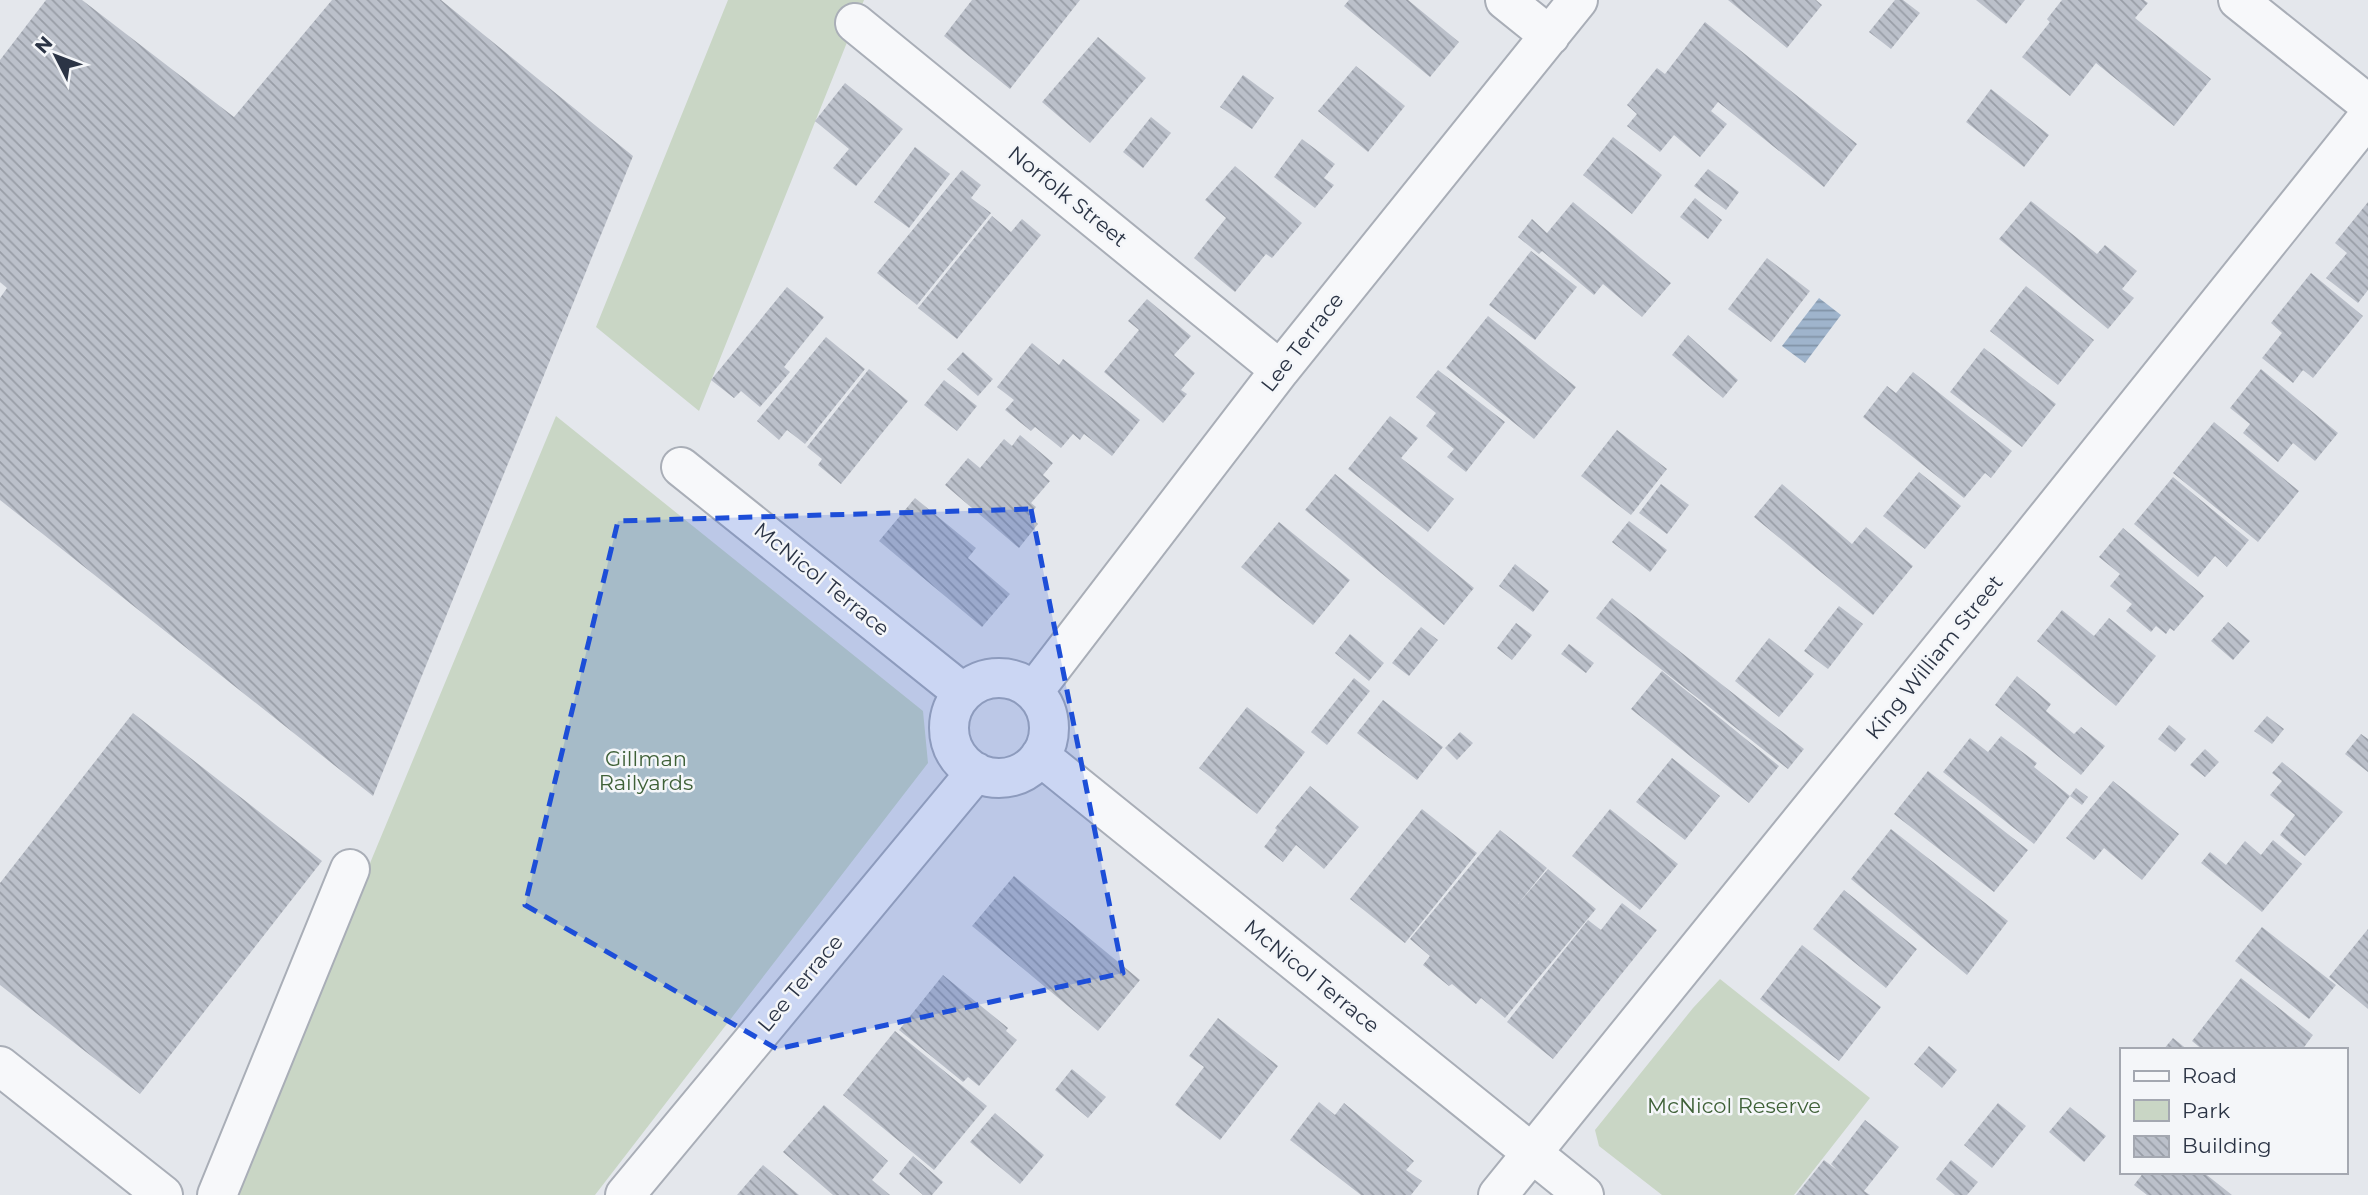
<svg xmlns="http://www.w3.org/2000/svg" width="2368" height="1195" viewBox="0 0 2368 1195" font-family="Montserrat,sans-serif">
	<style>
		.green { fill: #c9d6c5 }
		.water { fill: url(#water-rules) }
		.building { fill: url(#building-back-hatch) }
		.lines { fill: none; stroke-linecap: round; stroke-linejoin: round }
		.minor-casing { stroke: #a9aeb7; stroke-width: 42 }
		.minor { stroke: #f7f8fa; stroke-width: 38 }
		.marked { fill: #1d4ed8; fill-opacity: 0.2; stroke: #1d4ed8; stroke-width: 5; stroke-dasharray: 14 9; stroke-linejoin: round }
		.labels { text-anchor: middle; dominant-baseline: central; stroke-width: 5; stroke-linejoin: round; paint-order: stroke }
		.street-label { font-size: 21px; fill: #2b3445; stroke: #f4f6f9 }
		.park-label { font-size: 21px; fill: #3f6138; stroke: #f4f6f9 }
	</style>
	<defs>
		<pattern id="water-rules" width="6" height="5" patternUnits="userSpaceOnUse" patternTransform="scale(1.75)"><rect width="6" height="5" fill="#9fb4cc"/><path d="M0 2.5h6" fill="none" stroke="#8293a7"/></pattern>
		<pattern id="building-back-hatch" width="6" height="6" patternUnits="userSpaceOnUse" patternTransform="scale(1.75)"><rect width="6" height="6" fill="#bbc0ca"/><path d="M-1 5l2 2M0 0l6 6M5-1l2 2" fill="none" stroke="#989da6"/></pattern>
	</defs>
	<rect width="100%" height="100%" fill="#e4e7ec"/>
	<path class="green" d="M728,0H864L699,411L596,327Z
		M556,416L923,711L928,763L595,1195H232Z
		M1720,979L1870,1098L1794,1195H1662L1599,1146L1595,1130L1693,1008Z"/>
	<path class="water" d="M1819,298L1841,315L1805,363L1782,346Z"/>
	<path class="building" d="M46,0H82L234,117L332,0H441L633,156L373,796L0,500V298L7,288L0,282V60Z
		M972,0H1080L1010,89L944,36Z
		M1349,0H1408L1459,42L1430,77L1344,6Z
		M1728,0H1816L1822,5L1787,48Z
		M1895,0H1903L1920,13L1891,49L1869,32Z
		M1976,0H2025L2006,24Z
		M2062,0H2144L2148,3L2135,18L2211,79L2174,126L2096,63L2070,96L2022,57L2050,22L2047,19Z
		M1705,22L1857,144L1824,187L1718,102L1711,111L1727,124L1700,157L1674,135L1660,152L1627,126L1637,114L1627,105L1657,68L1665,74Z
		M1098,37L1146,78L1090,143L1042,102Z
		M1356,66L1405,106L1368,152L1318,111Z
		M1243,75L1274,98L1252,129L1220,107Z
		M845,83L903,129L856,186L833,168L849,149L815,121Z
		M1991,89L2049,135L2024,167L1966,122Z
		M1151,117L1171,133L1143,168L1123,152Z
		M1613,137L1662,175L1632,214L1583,175Z
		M1302,139L1335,164L1324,178L1334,185L1315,208L1274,177Z
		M915,147L950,174L909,228L874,202Z
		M1235,166L1302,223L1272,258L1266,254L1235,292L1194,258L1226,218L1205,200Z
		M1708,169L1739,192L1726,210L1694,186Z
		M962,170L981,185L971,198L991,213L917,305L877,273Z
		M1695,198L1722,220L1708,239L1680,217Z
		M2031,201L2097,254L2105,245L2137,271L2122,289L2134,298L2108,329L1999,239Z
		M1573,202L1671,283L1642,317L1603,284L1594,295L1542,251L1539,254L1518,237L1532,219L1547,233Z
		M2368,202V290L2358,303L2326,278L2347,253L2335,243Z
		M992,216L1011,232L1022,219L1041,235L957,339L918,308Z
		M1531,251L1577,287L1535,340L1489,305Z
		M1767,258L1810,291L1771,342L1728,309Z
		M2311,273L2363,316L2313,378L2303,370L2293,383L2262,358L2282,333L2271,323Z
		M2026,286L2094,340L2058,385L1990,331Z
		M787,287L824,317L784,367L790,372L760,407L741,391L734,398L711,380Z
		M1147,299L1191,336L1174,355L1195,373L1181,390L1187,394L1163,423L1104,372L1139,330L1128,321Z
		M1488,316L1576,387L1534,439L1446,368Z
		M1688,335L1738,380L1723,398L1672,355Z
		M826,337L865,369L805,444L787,430L779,440L757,421Z
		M1032,343L1059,365L1063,359L1140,420L1112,456L1084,434L1080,440L1073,434L1061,448L1035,427L1031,431L1005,410L1014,400L997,387Z
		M1984,348L2056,404L2022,447L1950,392Z
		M963,352L993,379L978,396L947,369Z
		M869,369L908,401L841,484L818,465L822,459L807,447Z
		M2261,369L2338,433L2315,461L2293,443L2278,462L2243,433L2250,424L2230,408Z
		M1438,370L1505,422L1466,472L1447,457L1454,449L1426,426L1436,413L1416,397Z
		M1913,372L2012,451L1991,478L1985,473L1964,498L1863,417L1887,386L1896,393Z
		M944,380L977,406L957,431L924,405Z
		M1390,416L1418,438L1401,458L1454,499L1428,532L1348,469Z
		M2214,422L2299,491L2258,542L2173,473Z
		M1617,430L1667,469L1631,515L1581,476Z
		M1020,435L1053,463L1043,475L1050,481L1031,503L1036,507L1029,516L1038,524L1019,548L945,485L968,458L980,468L1004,439L1012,446Z
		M1919,472L1961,506L1925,549L1883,516Z
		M1335,474L1474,588L1444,625L1305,510Z
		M2173,477L2249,540L2227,567L2215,556L2198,577L2134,524Z
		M1661,484L1689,505L1667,534L1639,513Z
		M1782,484L1852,544L1866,527L1913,566L1873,615L1754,517Z
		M915,498L976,548L968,558L1010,594L982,627L879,541Z
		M1629,521L1667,550L1650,572L1612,542Z
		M1279,522L1350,580L1313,625L1241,567Z
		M2123,528L2204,596L2174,631L2170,628L2166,634L2156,626L2151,632L2126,611L2132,604L2110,586L2120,574L2099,557Z
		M1515,564L1549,591L1533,612L1499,586Z
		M1612,598L1804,749L1788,769L1596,618Z
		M1839,606L1863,624L1828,669L1804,651Z
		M2062,610L2094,636L2109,618L2156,656L2116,706L2037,641Z
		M2228,622L2250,641L2233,660L2211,641Z
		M1516,623L1532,635L1512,660L1497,648Z
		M1421,627L1438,640L1409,676L1392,663Z
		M1350,634L1384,663L1369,681L1335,653Z
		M1769,638L1814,674L1779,717L1735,681Z
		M1569,644L1594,663L1586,673L1561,654Z
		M1662,671L1779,766L1749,803L1631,709Z
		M2017,676L2051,704L2046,711L2074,734L2081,727L2105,746L2081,775L1995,705Z
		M1354,678L1370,691L1327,745L1311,732Z
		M1383,700L1443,747L1417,780L1357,733Z
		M1247,707L1305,752L1257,814L1199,768Z
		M133,713L322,861L140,1094L0,985V883Z
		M2267,716L2284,729L2272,744L2254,731Z
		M2169,725L2186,739L2175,752L2158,739Z
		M1460,732L1473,743L1457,760L1445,748Z
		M2361,734L2368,739V772L2345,754Z
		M2001,736L2037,763L2034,767L2070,796L2076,788L2088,797L2082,805L2070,796L2034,844L1943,772L1970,738L1988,752Z
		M2205,749L2219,762L2205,777L2190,765Z
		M1672,758L1720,796L1685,840L1636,802Z
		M2282,762L2343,812L2305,856L2280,835L2295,815L2270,795L2282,781L2272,773Z
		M1928,771L2028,850L1994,892L1894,814Z
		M2113,781L2179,834L2142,880L2104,848L2094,860L2066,838Z
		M1310,786L1359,827L1324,869L1296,845L1283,862L1264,847L1277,830L1275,828Z
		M1422,809L1477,853L1405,943L1350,899Z
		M1610,809L1678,864L1640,910L1572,856Z
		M1891,829L2008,921L1967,975L1851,879Z
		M1500,830L1547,868L1518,904L1548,869L1596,909L1505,1018L1481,998L1476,1004L1452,984L1449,986L1423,965L1430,956L1410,939Z
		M2273,840L2302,864L2262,912L2201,863L2210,852L2226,865L2245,841L2261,855Z
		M1014,876L1140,980L1098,1031L972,926Z
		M1844,890L1917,949L1886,988L1813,929Z
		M1622,903L1657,930L1553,1059L1507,1022L1588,920L1601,930Z
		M2262,927L2336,985L2309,1019L2235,961Z
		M2368,929V1009L2329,977Z
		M1802,945L1881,1007L1839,1061L1760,999Z
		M943,975L1008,1028L1006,1031L1017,1040L979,1086L968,1077L963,1082L899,1030Z
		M2241,978L2313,1035L2302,1050H2203L2192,1041Z
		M1218,1018L1278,1066L1220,1140L1175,1105L1204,1067L1189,1056Z
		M895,1031L987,1106L934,1170L843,1095Z
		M2173,1038L2188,1050H2163Z
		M1929,1046L1957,1070L1942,1088L1914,1064Z
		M1072,1069L1106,1097L1088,1118L1055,1090Z
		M1319,1102L1335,1115L1344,1103L1414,1161L1406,1170L1422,1181L1411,1195H1361L1290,1140Z
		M1998,1103L2026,1126L1992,1168L1964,1145Z
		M824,1105L888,1161L872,1180L890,1195H833L783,1152Z
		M2070,1107L2106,1136L2084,1162L2049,1132Z
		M995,1113L1044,1155L1020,1184L970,1142Z
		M1865,1120L1899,1147L1864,1191L1870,1195H1796L1824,1160L1837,1170L1831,1164Z
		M913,1156L943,1182L932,1195H923L899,1174Z
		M1951,1160L1978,1182L1967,1195H1955L1936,1179Z
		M763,1165L799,1195H737Z
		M2144,1172H2203L2232,1195H2147L2134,1185Z"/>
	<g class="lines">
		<defs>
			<path id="minor" d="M1505,0L1550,36
				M2238,0L2368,104
				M855,23L1280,370
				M681,467L963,693
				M949 728a50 50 0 1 1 100 0a50 50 0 1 1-100 0Z
				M1034,691L1280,370L1578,0
				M1040,756L1584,1195
				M0,1066L163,1195
				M217,1195L350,869
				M625,1195L976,772
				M1498,1195L2012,561L2368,117"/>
		</defs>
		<use href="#minor" class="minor-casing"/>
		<use href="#minor" class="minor"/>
	</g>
	<path class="marked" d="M1031,509L1123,973L777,1049L525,905L618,521Z"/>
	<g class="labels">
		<g class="street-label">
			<text transform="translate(1068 196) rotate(39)">Norfolk Street</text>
			<text transform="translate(1302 342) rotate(-52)">Lee Terrace</text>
			<text transform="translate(822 579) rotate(39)">McNicol Terrace</text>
			<text transform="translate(1934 657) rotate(-51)">King William Street</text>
			<text transform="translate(1312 976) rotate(39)">McNicol Terrace</text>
			<text transform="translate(800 983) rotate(-50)">Lee Terrace</text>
		</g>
		<g class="park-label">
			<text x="646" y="758">Gillman<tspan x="646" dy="24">Railyards</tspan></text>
			<text x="1734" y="1105">McNicol Reserve</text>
		</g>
	</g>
	<rect x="2120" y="1048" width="228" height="126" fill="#f4f6f9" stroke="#a4a8b1" stroke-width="2"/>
	<rect x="2134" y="1071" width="35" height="10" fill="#f7f8fa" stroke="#a4a8b1" stroke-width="2"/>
	<text x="2182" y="1083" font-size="21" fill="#2b3445">Road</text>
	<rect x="2134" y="1100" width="35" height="21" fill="#c9d6c5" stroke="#a4a8b1" stroke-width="2"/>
	<text x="2182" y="1118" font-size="21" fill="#2b3445">Park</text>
	<rect x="2134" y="1136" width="35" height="21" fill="url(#building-back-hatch)" stroke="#a4a8b1" stroke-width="2"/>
	<text x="2182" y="1153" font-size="21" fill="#2b3445">Building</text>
	<g transform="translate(56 56) rotate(312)" stroke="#f4f6f9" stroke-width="5" paint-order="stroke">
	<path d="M0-5L12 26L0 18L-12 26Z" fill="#2b3445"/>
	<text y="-10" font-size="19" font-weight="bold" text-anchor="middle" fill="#2b3445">N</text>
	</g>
</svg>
